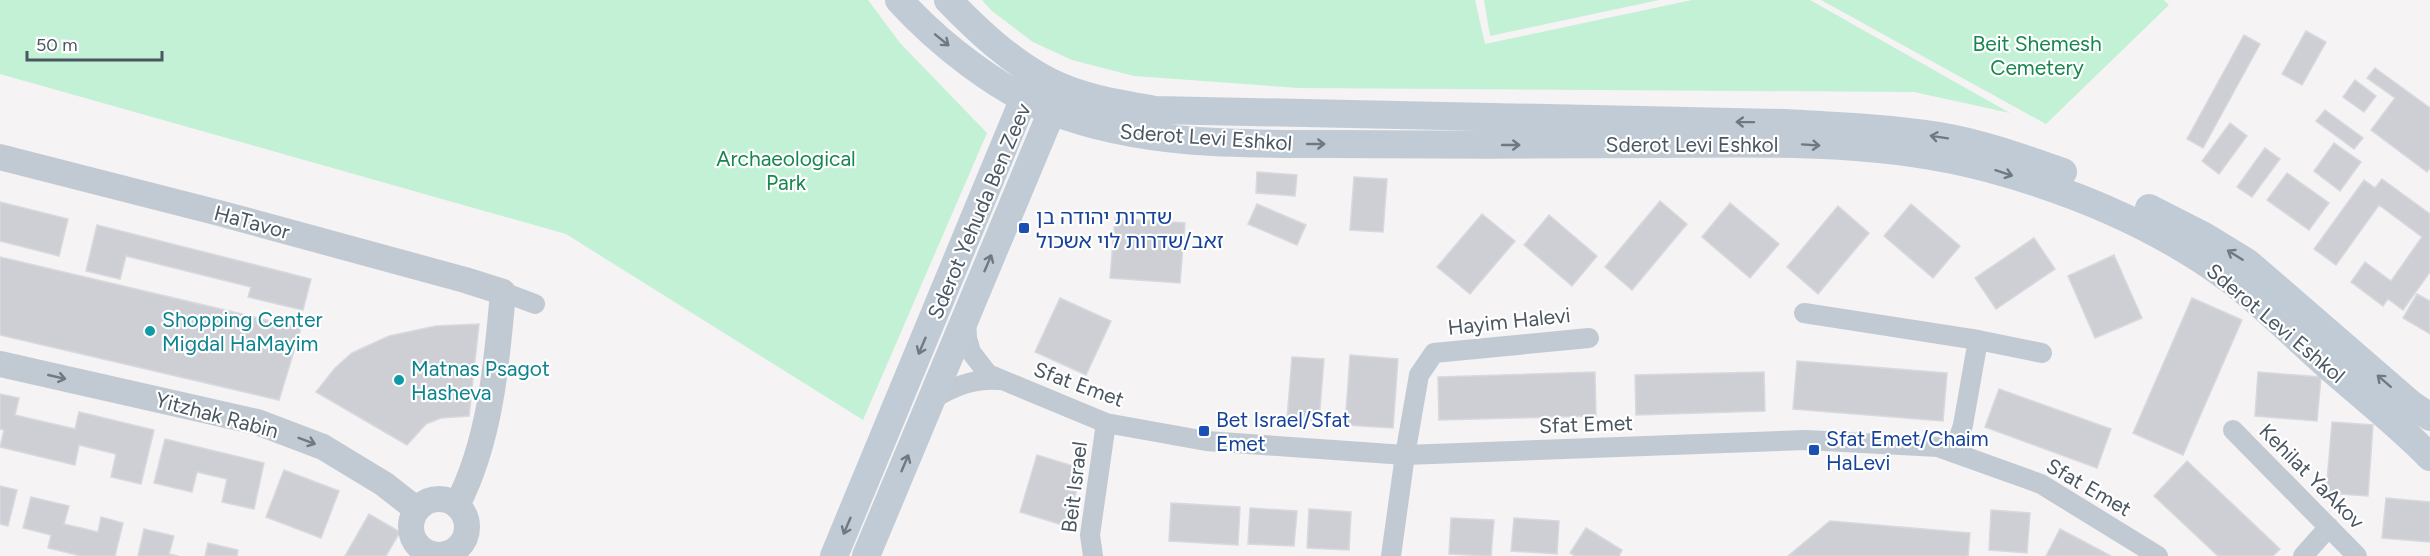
<svg xmlns="http://www.w3.org/2000/svg" width="2430" height="556" viewBox="0 0 2430 556" font-family="Figtree,'Noto Sans Hebrew',sans-serif">
	<style>
		.green { fill: #c3f1d5 }
		.building { fill: #cdcfd5; stroke: #d7d9de; stroke-width: 1.5 }
		.lines { fill: none; stroke-linecap: round; stroke-linejoin: round }
		.minor { stroke: #c1cad2; stroke-width: 20 }
		.tertiary { stroke: #c1cad2; stroke-width: 26 }
		.secondary { stroke: #c1cbd6; stroke-width: 28 }
		.oneway { stroke: #6e7984 }
		.oneway2 { stroke: #6e7983 }
		.transit-dot { fill: #1a4fb4; stroke: #fff; stroke-width: 2 }
		.culture-dot { fill: #0f9aa8; stroke: #fff; stroke-width: 2 }
		.labels { text-anchor: middle; dominant-baseline: central; stroke-width: 4.5; stroke-linejoin: round; paint-order: stroke }
		.park-label { font-size: 21px; fill: #17864f; stroke: #fff }
		.street-label { font-size: 21px; fill: #4a5661; stroke: #fff }
		.transit-label { font-size: 21px; fill: #164399; stroke: #fff; text-anchor: start }
		.culture-label { font-size: 21px; fill: #0d838f; stroke: #fff; text-anchor: start }
	</style>
	<rect width="100%" height="100%" fill="#f5f3f3"/>
	<path class="green" d="M0,0H868L900,43L987,133L863,420L566,234L0,74Z
		M982,0H1475L1485,44L1692,0H1810L2010,113L1914,92L1298,88L1134,76L1072,60L1033,42L992,11Z
		M1484,0H1659L1490,36Z
		M1821,0H2164L2169,5L2046,124Z"/>
	<path class="building" d="M2306,31L2326,42L2302,85L2282,74Z
		M2244,35L2260,44L2203,148L2187,139Z
		M2375,68L2430,108V168L2427,172L2371,130L2395,98L2367,78Z
		M2355,80L2376,96L2364,112L2343,97Z
		M2325,110L2363,138L2354,149L2316,121Z
		M2230,123L2247,136L2219,174L2202,161Z
		M2334,143L2361,162L2340,191L2314,171Z
		M2265,148L2280,159L2252,197L2237,187Z
		M1257,172L1297,175L1295,196L1256,193Z
		M2287,173L2329,203L2309,230L2267,200Z
		M1354,177L1387,179L1383,232L1350,230Z
		M2382,179L2430,214V272L2403,310L2388,299L2383,306L2351,282L2365,262L2391,281L2422,237L2379,205L2336,265L2314,249L2364,180L2375,188Z
		M1660,201L1687,224L1632,290L1605,267Z
		M0,202L68,219L59,256L0,241Z
		M1730,203L1779,244L1750,278L1702,237Z
		M1257,204L1306,225L1297,245L1248,224Z
		M1911,204L1960,246L1933,278L1884,236Z
		M1838,206L1869,233L1818,294L1787,267Z
		M1482,214L1515,241L1470,294L1437,267Z
		M1549,215L1597,256L1572,286L1524,245Z
		M1115,218L1185,223L1180,283L1110,278Z
		M97,225L311,279L303,310L248,297L251,287L126,256L120,279L86,271Z
		M2034,238L2055,269L1996,309L1975,278Z
		M2114,255L2142,318L2095,338L2068,276Z
		M0,257L301,328L279,400L0,335Z
		M2417,294L2430,301V334L2403,318Z
		M1060,298L1111,321L1086,375L1035,352Z
		M2192,298L2242,320L2183,455L2133,433Z
		M479,324L469,416L441,418L426,424L407,445L316,392L335,368L352,353L389,336L436,326Z
		M1350,355L1398,359L1393,428L1345,425Z
		M1292,357L1324,359L1319,421L1287,419Z
		M1797,361L1947,373L1943,421L1793,409Z
		M1595,372L1596,416L1439,420L1438,377Z
		M1764,372L1765,411L1636,415L1635,375Z
		M2258,372L2321,377L2317,421L2255,416Z
		M1999,389L2111,429L2097,468L1985,427Z
		M0,394L19,398L15,415L75,429L79,412L154,430L141,484L111,477L116,454L79,445L75,465L0,447L4,430L0,429Z
		M2332,422L2373,425L2368,496L2326,493Z
		M165,439L264,463L254,509L222,502L227,479L197,472L192,492L154,483Z
		M1037,455L1083,469L1066,526L1020,512Z
		M2187,461L2280,549L2273,556H2218L2154,496Z
		M284,470L339,491L321,538L266,517Z
		M0,486L17,490L8,526L0,524Z
		M31,497L69,506L64,524L98,532L101,517L123,523L115,556H81L48,548L51,535L23,528Z
		M2386,498L2430,502V542L2382,538Z
		M1171,503L1240,507L1238,545L1169,541Z
		M1250,508L1297,511L1294,546L1248,544Z
		M1309,509L1351,512L1349,550L1307,548Z
		M1991,510L2030,513L2027,553L1989,550Z
		M369,514L400,532L386,556H345Z
		M1451,518L1494,520L1491,556L1449,554Z
		M1514,518L1559,521L1557,554L1511,551Z
		M1830,521L1970,533L1968,556H1788Z
		M1586,528L1622,550L1619,556H1575L1570,553Z
		M144,529L174,536L169,554L178,556H138Z
		M2060,529L2111,556H2046Z
		M208,543L238,550L237,556H205Z"/>
	<g class="lines">
		<path class="minor" d="M503,292L535,304
			M1804,313L1978,340L1963,425L1954,453
			M966,320L967,338L971,352L988,374L1106,423L1206,441L1405,455L1806,440L1938,447L2041,484L2158,556
			M1978,340L2042,353
			M931,400C953,387 973,378 999,380
			M2233,430L2357,556
			M424,556L427,553
			M1093,556L1090,535L1106,423
			M1391,556L1405,455L1419,375L1434,353L1589,338
			M2303,556L2329,527"/>
		<path class="tertiary" d="M0,157L219,213L465,280L503,292C497,363 490,442 457,505
			M0,364L257,422L323,447L384,484L416,509
			M411 527a28 28 0 1 1 56 0a28 28 0 1 1-56 0Z"/>
		<path class="secondary" d="M899,0C939,44 999,91 1054,112C1141,145 1236,144 1327,144C1436,145 1545,145 1654,144C1764,143 1879,139 1987,168C2073,191 2157,226 2229,279C2265,306 2297,339 2330,368C2363,397 2399,425 2430,457
			M948,0C978,31 1010,61 1048,81C1081,98 1120,104 1156,110L1784,123C1836,126 1888,128 1939,136C1982,143 2022,158 2063,172
			M2149,208L2204,236L2248,263L2411,404L2430,417
			M834,556L1024,98L1040,88
			M866,556L1052,111L1050,93"/>
	</g>
	<defs><path id="oneway-shaft" d="M-6 0H5M1.5-3L5.5 0L1.5 3" fill="none" stroke-width="1.6" stroke-linecap="round" stroke-linejoin="round" transform="scale(1.5)"/></defs>
	<g class="oneway">
		<use href="#oneway-shaft" transform="translate(942 40) rotate(39)"/>
		<use href="#oneway-shaft" transform="translate(1745 122) rotate(-179)"/>
		<use href="#oneway-shaft" transform="translate(1939 137) rotate(-171)"/>
		<use href="#oneway-shaft" transform="translate(1316 144)"/>
		<use href="#oneway-shaft" transform="translate(1511 145)"/>
		<use href="#oneway-shaft" transform="translate(1811 145) rotate(4)"/>
		<use href="#oneway-shaft" transform="translate(2004 173) rotate(18)"/>
		<use href="#oneway-shaft" transform="translate(2235 255) rotate(-148)"/>
		<use href="#oneway-shaft" transform="translate(988 263) rotate(-67)"/>
		<use href="#oneway-shaft" transform="translate(922 346) rotate(113)"/>
		<use href="#oneway-shaft" transform="translate(2384 381) rotate(-139)"/>
		<use href="#oneway-shaft" transform="translate(905 463) rotate(-67)"/>
		<use href="#oneway-shaft" transform="translate(847 526) rotate(113)"/>
	</g>
	<g class="oneway2">
		<use href="#oneway-shaft" transform="translate(57 377) rotate(13)"/>
		<use href="#oneway-shaft" transform="translate(307 441) rotate(21)"/>
	</g>
	<g class="transit-dot">
		<rect x="1018" y="222" width="12" height="12" rx="3"/>
		<rect x="1198" y="425" width="12" height="12" rx="3"/>
		<rect x="1808" y="444" width="12" height="12" rx="3"/>
	</g>
	<g class="culture-dot">
		<circle cx="150" cy="331" r="6"/>
		<circle cx="399" cy="380" r="6"/>
	</g>
	<g class="labels">
		<g class="park-label">
			<text x="2037" y="43">Beit Shemesh<tspan x="2037" dy="24">Cemetery</tspan></text>
			<text x="786" y="158">Archaeological<tspan x="786" dy="24">Park</tspan></text>
		</g>
		<g class="street-label">
			<text transform="translate(1206 137) rotate(4)">Sderot Levi Eshkol</text>
			<text x="1692" y="144">Sderot Levi Eshkol</text>
			<text transform="translate(979 211) rotate(-67)">Sderot Yehuda Ben Zeev</text>
			<text transform="translate(252 222) rotate(15)">HaTavor</text>
			<text transform="translate(1509 321) rotate(-6)">Hayim Halevi</text>
			<text transform="translate(2276 323) rotate(40)">Sderot Levi Eshkol</text>
			<text transform="translate(1079 384) rotate(20)">Sfat Emet</text>
			<text transform="translate(217 415) rotate(15)">Yitzhak Rabin</text>
			<text transform="translate(1586 424) rotate(-2)">Sfat Emet</text>
			<text transform="translate(2312 476) rotate(45)">Kehilat YaAkov</text>
			<text transform="translate(1074 487) rotate(-83)">Beit Israel</text>
			<text transform="translate(2089 487) rotate(30)">Sfat Emet</text>
		</g>
		<g class="transit-label">
			<text x="1036" y="216">שדרות יהודה בן<tspan x="1036" dy="24">זאב/שדרות לוי אשכול</tspan></text>
			<text x="1216" y="419">Bet Israel/Sfat<tspan x="1216" dy="24">Emet</tspan></text>
			<text x="1826" y="438">Sfat Emet/Chaim<tspan x="1826" dy="24">HaLevi</tspan></text>
		</g>
		<g class="culture-label">
			<text x="162" y="319">Shopping Center<tspan x="162" dy="24">Migdal HaMayim</tspan></text>
			<text x="411" y="368">Matnas Psagot<tspan x="411" dy="24">Hasheva</tspan></text>
		</g>
	</g>
	<path d="M27 51v9h135v-9" fill="none" stroke="#4a5661" stroke-width="3"/>
	<text x="36" y="51" font-size="18" fill="#4a5661" stroke="#ffffff" stroke-width="4.5" paint-order="stroke">50 m</text>
</svg>
